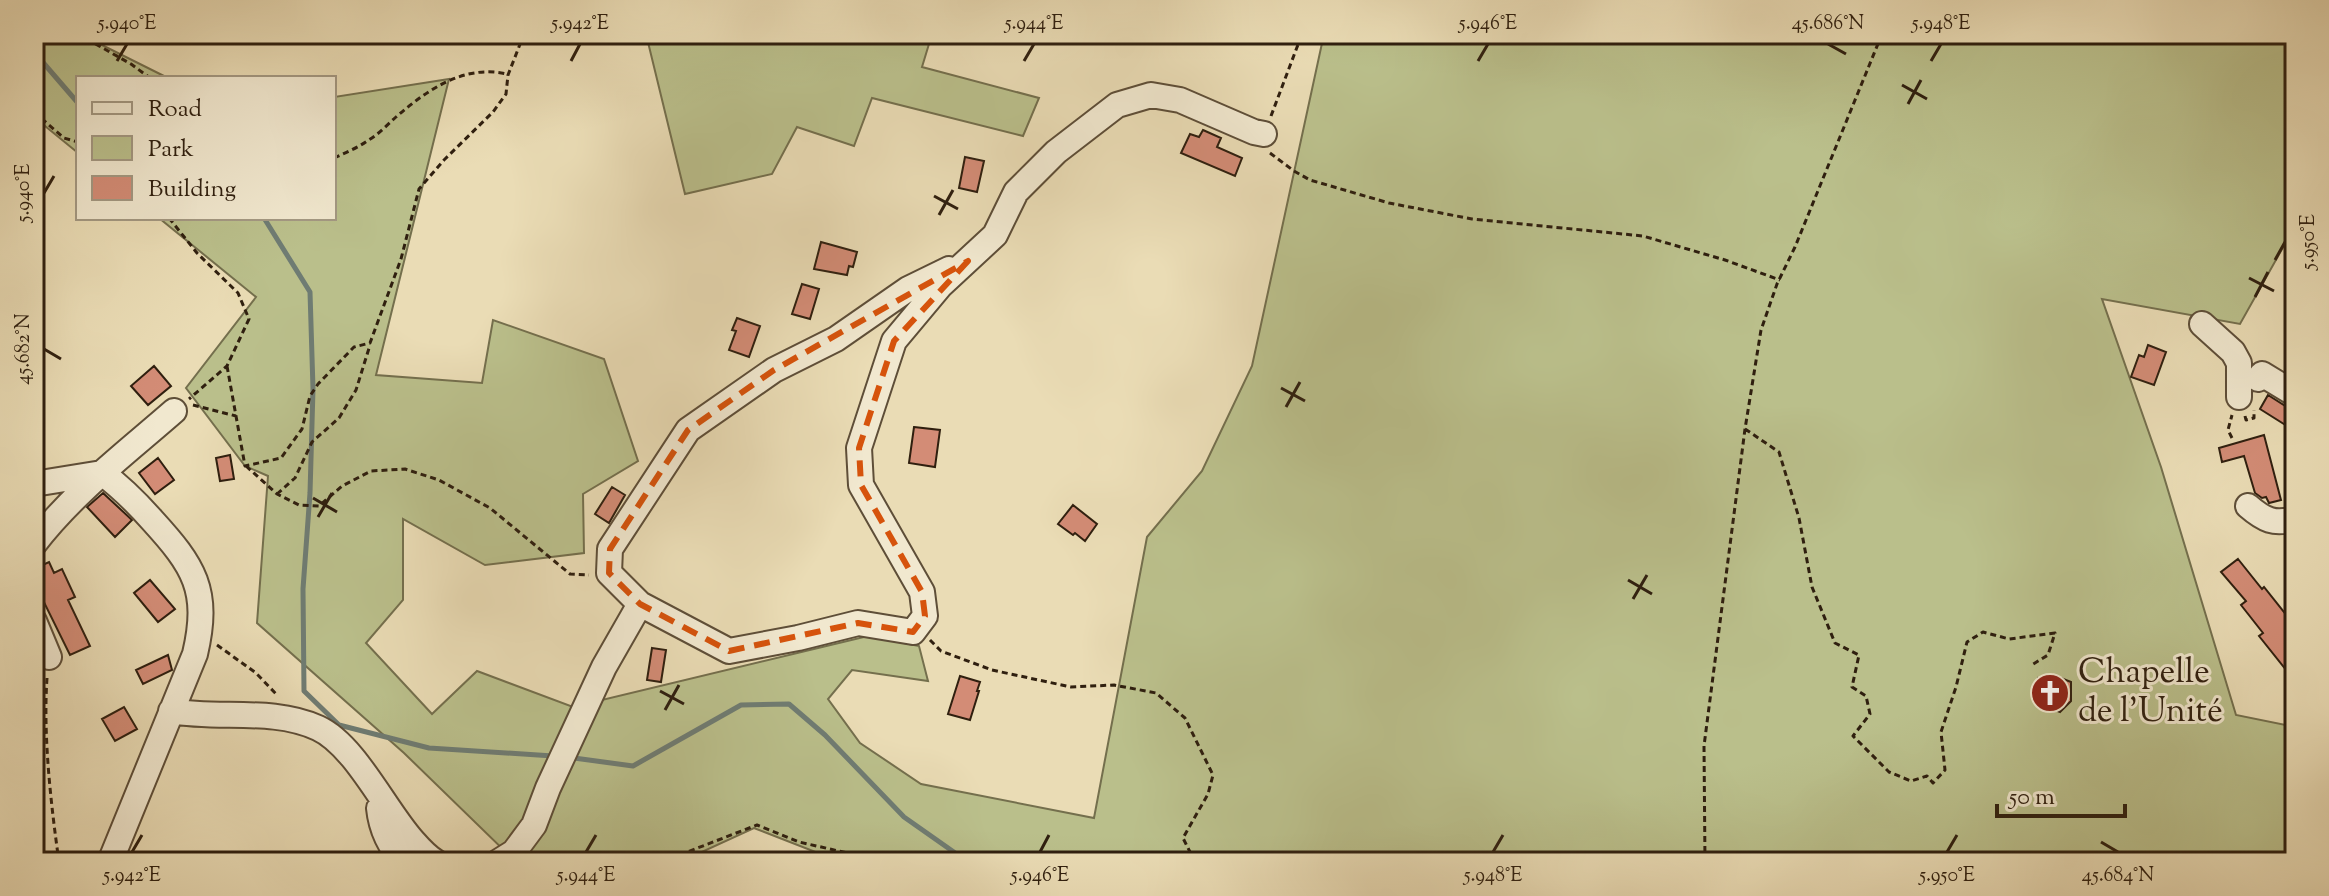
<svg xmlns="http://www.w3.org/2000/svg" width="2329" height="896" viewBox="0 0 2329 896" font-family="'Sorts Mill Goudy',serif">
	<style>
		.green { fill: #babf8b; stroke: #746f4d; stroke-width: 2 }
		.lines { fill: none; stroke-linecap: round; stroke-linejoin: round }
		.stream { stroke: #6f7c73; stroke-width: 5 }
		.building { fill: #d38c76; stroke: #2f1f0f; stroke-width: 2 }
		.minor-casing { stroke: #5e4e38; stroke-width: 28 }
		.path { stroke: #2f1f0f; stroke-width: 3; stroke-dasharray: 6 4; stroke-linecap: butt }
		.minor { stroke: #f1e8cf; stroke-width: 24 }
		.marked { fill: none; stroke: #d6530c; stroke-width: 6; stroke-dasharray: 16 10; stroke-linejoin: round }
		.ticks { fill: none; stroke: #2f1f0f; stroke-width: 3 }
		.labels { text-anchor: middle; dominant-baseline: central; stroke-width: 6; stroke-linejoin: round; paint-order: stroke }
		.poi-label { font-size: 34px; fill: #2f1f0f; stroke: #f1e8cf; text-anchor: start }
		.neatline { fill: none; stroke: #2f1f0f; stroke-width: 3 }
		.ticks-label { font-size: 20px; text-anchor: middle; fill: #2f1f0f }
	</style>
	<rect width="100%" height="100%" fill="#eadcb5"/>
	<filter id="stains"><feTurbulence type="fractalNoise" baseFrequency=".0025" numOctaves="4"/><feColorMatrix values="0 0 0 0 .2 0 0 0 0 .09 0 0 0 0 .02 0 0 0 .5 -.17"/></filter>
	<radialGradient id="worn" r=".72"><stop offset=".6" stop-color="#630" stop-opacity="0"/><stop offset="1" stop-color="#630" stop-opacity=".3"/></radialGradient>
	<path class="green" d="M34,34H80L168,78H78V153L34,117Z
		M646,34H932L922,67L1039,98L1023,136L872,98L854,146L797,127L772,174L685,194Z
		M1324,34H2295V226L2240,324L2102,299L2161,467L2236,715L2295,727V862H841L754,828L680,862H516L404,753L257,623L268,476L245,466L186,388L256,297L159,218H334V97L449,79L376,375L482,383L493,320L604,359L638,461L583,494L584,553L485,565L403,519V600L366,643L432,714L477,671L573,707L868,636L919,646L928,681L852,670L828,699L860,743L921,784L1094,818L1147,537L1202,471L1252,366Z"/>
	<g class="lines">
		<path class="stream" d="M34,52L78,103
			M264,218L310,292L313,389L310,493L303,589L304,691L339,725L429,748L553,756
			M574,758L633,766L741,705L789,704L825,735L904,817L968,862"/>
	</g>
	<path class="building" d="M1203,130L1221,138L1217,147L1242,158L1235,176L1181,153L1190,134L1199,137Z
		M965,157L984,161L977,192L959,188Z
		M821,242L857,252L853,267L849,266L847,275L814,269Z
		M802,284L819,289L810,319L792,314Z
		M737,318L760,326L749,357L729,350L736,331L732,330Z
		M2148,345L2166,352L2154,385L2131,377L2139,355L2144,357Z
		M154,366L171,386L148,405L131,386Z
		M2268,395L2287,407L2295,409V431L2260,409Z
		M914,427L940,430L935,467L909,463Z
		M2264,435L2281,500L2269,503L2266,497L2262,498L2255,493L2244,456L2222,462L2219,448Z
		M230,455L234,479L220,481L216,458Z
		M158,458L174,480L155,494L139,473Z
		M612,487L625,495L609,523L595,514Z
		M103,493L132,520L115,537L87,507Z
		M1073,505L1097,524L1085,541L1075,533L1073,535L1058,524Z
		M2238,559L2262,589L2264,587L2295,626V665L2287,671L2259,636L2263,633L2241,605L2246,601L2221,572Z
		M49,562L54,573L62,569L75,597L68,600L90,646L70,655L34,582V569Z
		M150,580L175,609L158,622L134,593Z
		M652,648L666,650L661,682L647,680Z
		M168,655L172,670L143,684L136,670Z
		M2053,675L2071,682V701L2060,712L2045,706L2039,696L2032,693L2038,678L2046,681Z
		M960,676L980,682L977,691H979L970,720L948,714Z
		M124,707L137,729L115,741L102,719Z"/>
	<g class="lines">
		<defs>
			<path id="minor" d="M2202,324L2233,352L2239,363V397
				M2258,379L2262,374L2295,394
				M34,484L102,473C121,487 136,502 152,520C194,566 210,590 195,654L110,862
				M2248,506C2263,519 2275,526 2295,518
				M34,544C73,493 126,453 174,411
				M640,604L609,573L610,549L688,430L774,370L836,339L908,289L949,269
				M34,621L49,657
				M171,711C219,720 272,707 318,728C355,745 385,810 413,841C420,849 427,857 436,862
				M379,808C381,828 390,849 405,862
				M498,862L514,852L534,825L548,788L604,667L640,604L729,651L798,638L858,623L913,632L925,616L922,592L861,485L859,448L894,341L940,286L995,235L1016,192L1056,152L1117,105L1151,95L1180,100L1254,132L1264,134"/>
		</defs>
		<use href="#minor" class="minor-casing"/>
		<path class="path" d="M78,34L131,64L150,78
			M34,112L64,138L78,142
			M1271,116L1302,34
			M1270,153L1294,171L1310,180L1389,203L1472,219L1643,236L1725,260L1780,280
			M334,158C345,153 357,148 367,141C378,135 387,125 396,117C427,90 464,64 507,74
			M169,218L197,253L238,293L249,319L227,366L189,399
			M227,366L245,466L281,458L302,429L310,396L318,384L354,347L370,343L401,259L419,189L444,160L493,112L506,94L508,75L524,34
			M193,405L236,416
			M2245,416L2246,420L2254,418V410
			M1745,429L1779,452L1799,518L1812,587L1835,643L1859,655L1852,687L1866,696L1870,714L1853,736L1889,772L1911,781L1927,776L1933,783L1945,770L1941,732L1956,687L1967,642L1983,632L2009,639L2055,633L2048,655L2030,666
			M2232,438L2228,430L2232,415
			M246,466L277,494L299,505L319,506L342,486L371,471L405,469L439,480L490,508L570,574L589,575
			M277,494L295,478L312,442L339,418L356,390L370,345
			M930,640L941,651L992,670L1071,687L1114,685L1156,693L1185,718L1213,775L1208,794L1183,838L1195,862
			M217,645L256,673L278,696
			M47,678C43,736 51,805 59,862
			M620,862L682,854L757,825L799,842L887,862
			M1705,862L1704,746L1745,429L1761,330L1777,284L1795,247L1882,34"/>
		<use href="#minor" class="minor"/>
	</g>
	<path class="marked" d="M968,261L894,341L859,448L861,485L922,592L925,616L913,632L858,623L729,651L640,604L609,573L610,549L688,430L774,370Z"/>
	<path class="ticks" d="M1828,44L1846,54M117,61L127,44M571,61L580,44M1024,61L1034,44M1478,61L1488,44M1931,61L1941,44M1902,85L1927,99M1908,104L1921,80M44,193L54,176M934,196L958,209M939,215L953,190M2275,260L2285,242M2249,278L2274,291M2255,297L2268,272M44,349L61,359M1281,388L1305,401M1286,407L1300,382M313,498L337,512M318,517L332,493M1628,580L1652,594M1633,599L1647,575M660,691L684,704M665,710L679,685M2101,842L2118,852M132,852L142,835M586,852L596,835M1040,852L1049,835M1493,852L1503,835M1947,852L1957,835"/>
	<defs>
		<symbol id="church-disc" viewBox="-11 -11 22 22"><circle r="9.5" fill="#8f2418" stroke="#f1e8cf"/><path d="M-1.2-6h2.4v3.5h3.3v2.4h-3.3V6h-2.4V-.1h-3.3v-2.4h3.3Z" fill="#fff"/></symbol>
	</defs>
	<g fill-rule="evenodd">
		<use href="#church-disc" x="2028" y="671" width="44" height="44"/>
	</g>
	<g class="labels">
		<g class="poi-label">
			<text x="2078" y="673">Chapelle<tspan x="2078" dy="39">de l'Unité</tspan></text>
		</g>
	</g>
	<rect width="2329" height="896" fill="none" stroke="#eadcb5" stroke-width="88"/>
	<rect x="76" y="76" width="260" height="144" fill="#f1e8cf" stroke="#a39882" stroke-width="2"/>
	<rect x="92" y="102" width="40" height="12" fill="#f1e8cf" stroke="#a39882" stroke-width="2"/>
	<text x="148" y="116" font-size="24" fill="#2f1f0f">Road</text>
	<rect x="92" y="136" width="40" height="24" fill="#babf8b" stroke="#a39882" stroke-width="2"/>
	<text x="148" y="156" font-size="24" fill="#2f1f0f">Park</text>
	<rect x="92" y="176" width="40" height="24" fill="#d38c76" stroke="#a39882" stroke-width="2"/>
	<text x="148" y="196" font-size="24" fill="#2f1f0f">Building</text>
	<path d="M1997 804v12h128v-12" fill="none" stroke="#2f1f0f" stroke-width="4"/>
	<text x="2009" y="804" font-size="24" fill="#2f1f0f" stroke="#f1e8cf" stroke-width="6" paint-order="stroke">50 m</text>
	<rect x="44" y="44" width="2241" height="808" class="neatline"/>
	<g class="ticks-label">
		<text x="127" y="29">5.940°E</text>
		<text x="580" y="29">5.942°E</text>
		<text x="1034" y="29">5.944°E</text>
		<text x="1488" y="29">5.946°E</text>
		<text x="1828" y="29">45.686°N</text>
		<text x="1941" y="29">5.948°E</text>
		<text transform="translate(22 193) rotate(-90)" y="7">5.940°E</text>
		<text transform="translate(2307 242) rotate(-90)" y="7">5.950°E</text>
		<text transform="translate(22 349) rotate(-90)" y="7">45.682°N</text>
		<text x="132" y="881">5.942°E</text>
		<text x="586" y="881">5.944°E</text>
		<text x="1040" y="881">5.946°E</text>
		<text x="1493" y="881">5.948°E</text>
		<text x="1947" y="881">5.950°E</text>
		<text x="2118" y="881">45.684°N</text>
	</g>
	<rect width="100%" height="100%" filter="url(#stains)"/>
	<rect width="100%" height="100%" fill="url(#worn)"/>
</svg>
